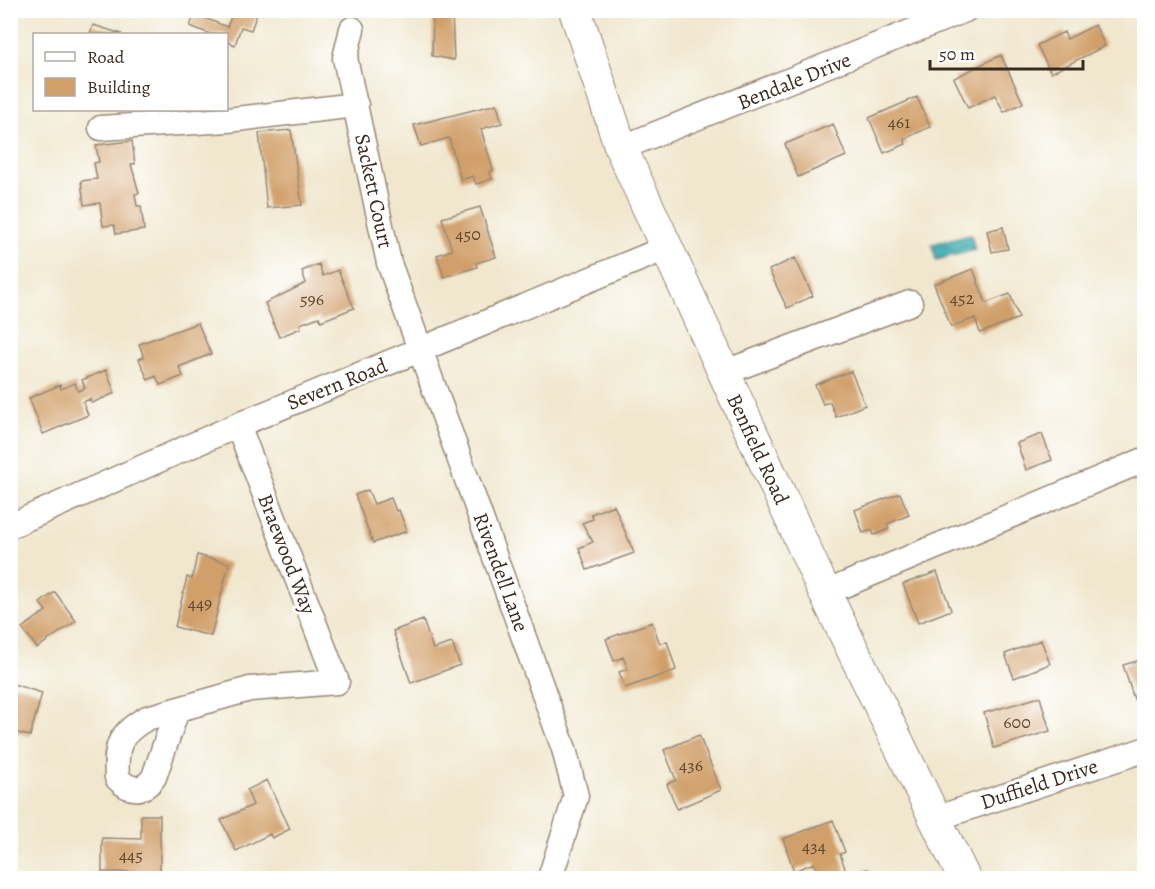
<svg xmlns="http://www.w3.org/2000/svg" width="1155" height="889" viewBox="0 0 1155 889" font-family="Alegreya,serif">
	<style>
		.water { fill: url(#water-waves); stroke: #3a6b68; stroke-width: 1.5 }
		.building { fill: #d1a06b }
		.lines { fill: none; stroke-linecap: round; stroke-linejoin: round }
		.minor-casing { stroke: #968876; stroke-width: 27 }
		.major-casing { stroke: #968876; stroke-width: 34 }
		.minor { stroke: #fff; stroke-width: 24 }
		.major { stroke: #fff; stroke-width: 32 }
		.labels { text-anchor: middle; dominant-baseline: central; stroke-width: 6; stroke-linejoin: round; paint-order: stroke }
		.number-label { font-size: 18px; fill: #604831 }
		.street-label { font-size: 21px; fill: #3b2a1e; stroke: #fff }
	</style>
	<defs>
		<pattern id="water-waves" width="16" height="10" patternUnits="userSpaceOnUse" patternTransform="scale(1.5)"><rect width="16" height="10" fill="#3aacb2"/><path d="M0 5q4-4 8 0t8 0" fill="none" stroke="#328c90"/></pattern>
	</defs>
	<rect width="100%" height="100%" fill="#fff"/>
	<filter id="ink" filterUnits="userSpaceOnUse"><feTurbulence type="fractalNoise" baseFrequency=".0167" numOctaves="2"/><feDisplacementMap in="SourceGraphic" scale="12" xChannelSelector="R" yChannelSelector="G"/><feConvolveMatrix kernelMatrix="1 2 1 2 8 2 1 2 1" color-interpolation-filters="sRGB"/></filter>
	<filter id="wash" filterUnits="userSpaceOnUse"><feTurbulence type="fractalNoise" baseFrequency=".008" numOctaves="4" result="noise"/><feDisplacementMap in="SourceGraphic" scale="24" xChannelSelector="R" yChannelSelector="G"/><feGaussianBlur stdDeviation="1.35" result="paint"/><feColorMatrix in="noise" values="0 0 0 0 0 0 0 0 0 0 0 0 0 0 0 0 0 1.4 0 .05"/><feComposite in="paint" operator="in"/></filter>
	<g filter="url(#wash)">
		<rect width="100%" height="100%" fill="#f0e7ce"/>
		<path class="water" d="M971,234L975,250L936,260L932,244Z"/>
		<g id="blocks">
			<path class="building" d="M234,10H248L257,14L251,30L241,27L235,45L226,41V34H210L190,26L195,14L227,27Z
				M452,11L454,60L432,56L433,12Z
				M93,25L122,34H90Z
				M1095,25L1105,46L1051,73L1037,45L1064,32L1067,39Z
				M1001,55L1023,103L1004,112L995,95L968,108L954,78Z
				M917,97L930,127L904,139L906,144L884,153L869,118Z
				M497,104L502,123L481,129L493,170L490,172L492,179L476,184L473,176L461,180L449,138L421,146L414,125Z
				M833,124L846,156L798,177L785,144Z
				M291,130L302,205L267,208L259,133Z
				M132,141L135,164H131L139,193L135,194L137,206H141L144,230L116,234L114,225L103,226L100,203L84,205L81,181L97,179L94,163L99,162L96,145Z
				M480,207L496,257L476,263L477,267L444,277L437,255L452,250L442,218Z
				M1003,227L1008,249L992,252L987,231Z
				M795,258L813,296L787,308L769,270Z
				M319,264L323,276L338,270L354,308L321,321L319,317L300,324L301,328L279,337L265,303L306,283L302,271Z
				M973,269L986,303L1010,294L1019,318L980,333L975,318L951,327L934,284Z
				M198,323L211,354L179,367L183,376L160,385L156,376L148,380L139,359L144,357L139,344Z
				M106,370L115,393L92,403L90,399L83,402L88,415L43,434L29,398L60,385L61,389L75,383L78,391L85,388L82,380Z
				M851,371L865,405L836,417L830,402L823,404L815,385Z
				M1042,434L1052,460L1026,470L1017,443Z
				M368,490L374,504L391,498L396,511L399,510L407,531L373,543L355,495Z
				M900,493L909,515L887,524L889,529L874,535L872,530L863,533L855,510Z
				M614,505L634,553L587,570L579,548L593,542L582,523L593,519L591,514Z
				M197,555L229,563L211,636L175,627L187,577L192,579Z
				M937,572L951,610L918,623L903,584Z
				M55,592L76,621L37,648L22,628L46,611L40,603Z
				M423,620L433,649L452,643L460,665L411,683L393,631Z
				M652,622L660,644L667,641L676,670L625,688L619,672L628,669L623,657L614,661L606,639Z
				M1041,640L1050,664L1014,678L1005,654Z
				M1144,659V696L1134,699L1123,665Z
				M10,683L42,693L30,736L10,731Z
				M1040,697L1050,731L994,748L984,713Z
				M699,735L721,790L677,809L667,784L676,780L664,750Z
				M267,780L290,829L272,838L270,834L236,851L221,820L253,805L247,790Z
				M141,815H160V872H102V838L141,839Z
				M833,820L845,852L840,854L848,877L868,869L872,878H820L814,863L794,871L783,839Z"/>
		</g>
	</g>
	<g filter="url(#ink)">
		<use href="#blocks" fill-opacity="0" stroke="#968876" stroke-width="1.5"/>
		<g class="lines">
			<defs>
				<path id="minor" d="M352,29L345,58L389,263L564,749L576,796L550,878
					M101,128L228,120L356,105
					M621,148L965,10
					M723,373L910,303
					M10,526L238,425L666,248
					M825,593L1144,460
					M177,710L154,777C143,793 129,791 117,778C115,747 118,734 147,718L250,689L337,682L238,425
					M934,819L1144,750"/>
				<path id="major" d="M575,10L621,148L825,593L964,878"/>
			</defs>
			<use href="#minor" class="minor-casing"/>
			<use href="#major" class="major-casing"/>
			<use href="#minor" class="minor"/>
			<use href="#major" class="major"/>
		</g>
	</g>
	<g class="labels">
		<g class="number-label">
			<text x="899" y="122">461</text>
			<text x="468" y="234">450</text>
			<text x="962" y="298">452</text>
			<text x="312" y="299">596</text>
			<text x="200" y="603">449</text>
			<text x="1017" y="722">600</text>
			<text x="691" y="765">436</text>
			<text x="814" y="846">434</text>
			<text x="131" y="855">445</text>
		</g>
		<g class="street-label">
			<text transform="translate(794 81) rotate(-22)">Bendale Drive</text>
			<text transform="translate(374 191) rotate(78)">Sackett Court</text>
			<text transform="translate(337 384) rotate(-22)">Severn Road</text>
			<text transform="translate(758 449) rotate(65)">Benfield Road</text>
			<text transform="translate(287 554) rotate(69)">Braewood Way</text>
			<text transform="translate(501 572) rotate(70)">Rivendell Lane</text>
			<text transform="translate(1039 784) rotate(-18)">Duffield Drive</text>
		</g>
	</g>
	<rect width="1155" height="889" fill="none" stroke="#fff" stroke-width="36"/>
	<rect x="33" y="33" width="195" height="78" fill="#ffffff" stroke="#b1aaa5" stroke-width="1.5"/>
	<rect x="45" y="52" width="30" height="9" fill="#ffffff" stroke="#b1aaa5" stroke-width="1.5"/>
	<text x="87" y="63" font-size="18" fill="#3b2a1e">Road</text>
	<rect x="45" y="78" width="30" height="18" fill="#d1a06b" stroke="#b1aaa5" stroke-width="1.5"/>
	<text x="87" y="93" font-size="18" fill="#3b2a1e">Building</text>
	<path d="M930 60v9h153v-9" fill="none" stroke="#3b2a1e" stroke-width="3"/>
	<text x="939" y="60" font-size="18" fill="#3b2a1e" stroke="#ffffff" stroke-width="4.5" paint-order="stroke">50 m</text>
</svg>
